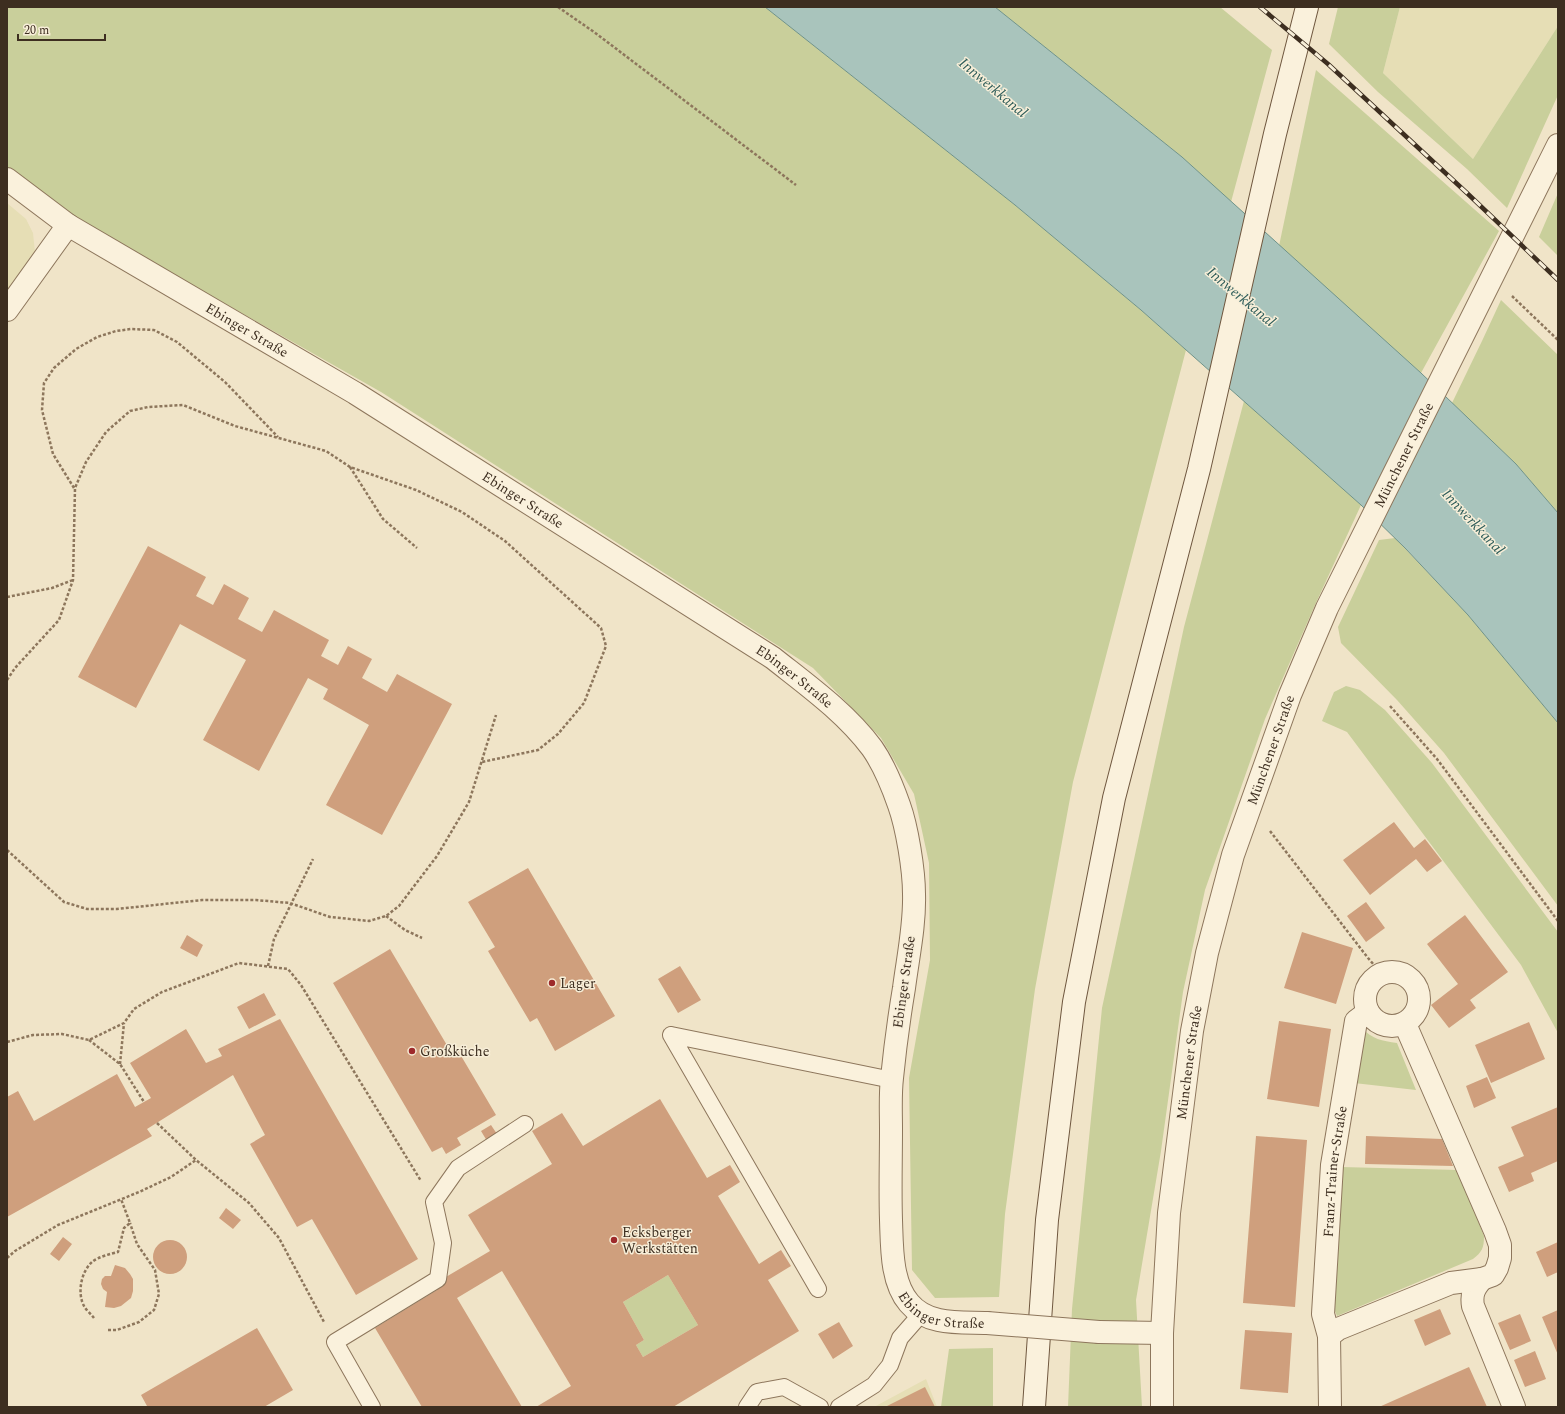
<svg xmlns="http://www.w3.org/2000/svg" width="1565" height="1414" viewBox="0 0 1565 1414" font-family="Spectral,serif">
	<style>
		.farmland { fill: #e6deb5 }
		.green { fill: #c9cf9b }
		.water { fill: #a9c4bc; stroke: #6f938a }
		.building { fill: #cf9f7d; fill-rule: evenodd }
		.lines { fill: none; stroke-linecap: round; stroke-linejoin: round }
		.service-casing { stroke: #8d765c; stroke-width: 18 }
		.minor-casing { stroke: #8d765c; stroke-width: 24 }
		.tertiary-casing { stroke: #8d765c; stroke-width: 24 }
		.secondary-casing { stroke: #6f573f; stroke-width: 24 }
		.path { stroke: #8d765c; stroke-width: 2.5; stroke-dasharray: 3 2; stroke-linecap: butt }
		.service { stroke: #faf1dc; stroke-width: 16 }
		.minor { stroke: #faf1dc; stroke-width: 22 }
		.tertiary { stroke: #faf1dc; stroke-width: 22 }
		.secondary { stroke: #faf1dc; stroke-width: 22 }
		.rail-casing { stroke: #3d2e20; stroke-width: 4.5 }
		.rail { stroke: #f7eed8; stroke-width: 3; stroke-dasharray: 9; stroke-linecap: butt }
		.minor-bridge-casing { stroke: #8d765c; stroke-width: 24; stroke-linecap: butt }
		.minor-bridge { stroke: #faf1dc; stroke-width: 22 }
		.poi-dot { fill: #9e2a2b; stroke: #f7eed8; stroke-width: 1.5 }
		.labels { text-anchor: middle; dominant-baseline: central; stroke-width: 3; stroke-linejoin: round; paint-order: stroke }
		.street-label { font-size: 14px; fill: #3d2e20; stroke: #f7eed8 }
		.poi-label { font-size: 14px; fill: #3d2e20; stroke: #f7eed8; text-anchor: start }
		.water-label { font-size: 15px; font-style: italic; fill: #2f5d5a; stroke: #f7eed8 }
	</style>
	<rect width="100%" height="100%" fill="#f0e4c8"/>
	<path class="farmland" d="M1400,7H1558V26L1473,159L1383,73Z
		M7,203L26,219L33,233L35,252L7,291Z
		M926,1379L937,1407H874Z"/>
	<path class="green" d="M7,7H765L1015,205L1141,310L1186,350L1073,782L1035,989L1005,1214L999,1297L935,1298L912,1270L909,1078L930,960L929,863L914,794L881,738L813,668L381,392L86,225L7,168Z
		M995,7H1220L1272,50L1231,202L1182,157Z
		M1338,7H1400L1383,73L1473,159L1558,26V95L1507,208L1467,169L1378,92L1329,44Z
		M1316,70L1499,231L1421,373L1279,246Z
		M1558,193V256L1539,237Z
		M1501,300L1558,355V513L1516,464L1452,403L1482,341Z
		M1244,401L1361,505L1315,605L1265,719L1205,890L1183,992L1161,1151L1136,1300L1142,1407H1068L1072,1309L1102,1008L1184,627Z
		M1395,538L1468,615L1558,723V906L1444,753L1397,700L1341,643L1338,627L1379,540Z
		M1346,686L1360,690L1385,710L1432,763L1558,932V1033L1521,965L1347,732L1322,721L1334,692Z
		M1362,1028C1372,1039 1382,1041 1397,1043L1416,1090L1354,1083Z
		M1341,1167L1458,1170L1484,1236C1484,1248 1482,1252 1473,1259L1337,1316L1332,1304Z
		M668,1275L698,1325L643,1357L636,1345L644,1340L623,1302Z
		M993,1348V1407H941L949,1349Z"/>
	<path class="water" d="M765,7H995L1182,157L1421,373L1516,464L1558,513V723L1468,615L1405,548L1361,505L1141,310L1015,205Z"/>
	<path class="building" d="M148,546L206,577L196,596L213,605L224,584L249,598L238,619L262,632L274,610L329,640L321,656L338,665L348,646L372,659L362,678L387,692L397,674L452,704L382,835L326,805L369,725L323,699L328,689L308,678L259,771L203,740L246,660L180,624L136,708L78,677Z
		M1394,822L1414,848L1425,839L1442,861L1427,872L1416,859L1370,895L1343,860Z
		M528,868L615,1016L555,1051L537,1018L530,1022L488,951L495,947L468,902Z
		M1366,902L1385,928L1366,942L1347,916Z
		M1465,915L1508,972L1470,1000L1476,1008L1449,1028L1431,1005L1458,984L1427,944Z
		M1302,932L1353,948L1336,1004L1284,988Z
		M187,935L203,945L197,957L180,948Z
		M390,949L451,1052L457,1049L496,1115L457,1138L461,1145L446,1154L442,1147L432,1152L333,983Z
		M680,966L701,1000L678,1013L658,979Z
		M264,993L276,1015L249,1029L237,1007Z
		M280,1019L418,1259L356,1295L312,1219L297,1227L250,1144L265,1135L233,1075L147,1129L152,1136L7,1217V1097L18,1091L34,1121L117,1074L135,1107L151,1098L130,1063L186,1029L206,1063L222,1056L218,1049Z
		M1279,1021L1331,1029L1319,1107L1267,1099Z
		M1529,1022L1545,1059L1491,1083L1475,1045Z
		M1487,1077L1496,1098L1474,1108L1466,1086Z
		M660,1099L707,1178L730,1165L740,1182L718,1196L759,1264L781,1250L791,1266L768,1280L799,1331L673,1407H536L571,1386L502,1271L457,1298L522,1407H422L375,1328L437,1290L434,1284L490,1251L468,1215L552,1164L532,1131L562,1113L583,1146ZM668,1275L698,1325L643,1357L636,1345L644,1340L623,1302Z
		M1558,1107V1161L1531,1173L1534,1181L1509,1192L1498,1167L1524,1156L1511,1127Z
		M491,1125L501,1140L490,1146L481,1131Z
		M1256,1136L1307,1140L1295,1307L1243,1303Z
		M1366,1136L1442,1139L1453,1166L1365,1164Z
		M226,1208L241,1220L233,1229L219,1218Z
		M63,1237L72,1244L59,1261L50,1254Z
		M153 1257a17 17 0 1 1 34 0a17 17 0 1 1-34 0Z
		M1558,1242V1272L1547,1277L1536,1252Z
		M115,1265L125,1268L130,1274L133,1279V1291L131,1298L121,1306L114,1308L105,1307L107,1292L103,1289L101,1284L102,1279L105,1276H111Z
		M1440,1309L1451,1334L1425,1346L1414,1320Z
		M1558,1310V1355L1542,1317Z
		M1520,1314L1531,1341L1510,1350L1498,1323Z
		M839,1322L853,1346L833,1359L818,1334Z
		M257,1328L293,1390L264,1407H145L147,1406L141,1395Z
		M1245,1330L1292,1333L1288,1393L1240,1389Z
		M1535,1351L1546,1379L1525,1387L1514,1360Z
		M1469,1367L1487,1407H1379Z
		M925,1387L935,1407H885Z"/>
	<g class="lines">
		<defs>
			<path id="service" d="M671,1035L818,1289
				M671,1035L892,1080
				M372,1407L335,1342L438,1279L443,1243L434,1202L458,1168L525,1124
				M747,1407L757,1392L784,1387L820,1407
				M839,1407L874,1385L890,1365L900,1338L921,1314"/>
			<g id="minor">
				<path id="s1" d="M7,179L68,225L355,393L773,658C807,685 845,712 872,748C884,765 892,785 899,805C907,827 914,870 914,894C915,925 908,957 904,988C899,1018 895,1048 892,1078C890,1095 891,1112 891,1129C891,1160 890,1190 891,1220C892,1247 891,1282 909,1303C928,1326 960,1322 987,1323"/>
				<path d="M7,310L68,225"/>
				<circle cx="1392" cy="999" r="27"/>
				<path d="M1482,1279C1474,1288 1471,1294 1473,1306L1514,1407"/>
				<path d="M1099,1332L1162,1333"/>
				<path id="s2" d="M1329,1336L1323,1314L1332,1165L1356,1021L1368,1012"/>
				<path d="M1330,1407L1329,1336L1338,1329L1451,1283L1482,1279L1493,1275L1497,1268L1500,1258V1245L1495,1231L1405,1024"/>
			</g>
			<g id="tertiary">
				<path id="s3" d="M1162,1407V1333L1169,1213L1192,1031L1207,953L1233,855L1290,695L1327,608L1558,145"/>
			</g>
			<path id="secondary" d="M1034,1407L1047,1220L1074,1002L1114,798L1199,469L1275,134L1307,7"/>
		</defs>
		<use href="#service" class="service-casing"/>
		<use href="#minor" class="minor-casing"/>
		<use href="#tertiary" class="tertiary-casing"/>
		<use href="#secondary" class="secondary-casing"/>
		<path class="path" d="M558,7L594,32L796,185
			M1512,296L1558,340
			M350,467L383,519L417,548
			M74,488L53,454L42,410L44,383L54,368L76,349L97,337L116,331L131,329L154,330L177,342L225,382L278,437
			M7,597L52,588L73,580
			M7,680L15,668L59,620L73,580L75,488L86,462L106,432L130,411L148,407L183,405L235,426L326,451L350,467L416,490L462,512L505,541L601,628L606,646L584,703L558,734L538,750L482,762
			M1390,706L1437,759L1558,921
			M1270,831L1368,958L1382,974
			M7,850L64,902L87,909H117L202,900H256L290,903L330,917L369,921L386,916L399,906L437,856L469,802L496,715
			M386,916L405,930L422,938
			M268,966L274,939L313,859
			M89,1040L120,1064L144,1102
			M7,1042L33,1035L62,1034L89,1040L124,1023L134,1009L162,992L239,963L288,969L301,985L421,1181
			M120,1064L124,1023
			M157,1123L196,1160L249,1203L279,1238L324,1322
			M7,1258L15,1251L58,1225L139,1192L171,1177L196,1160
			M94,1318C91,1314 86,1310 84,1306C77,1293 81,1272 92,1262C98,1257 110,1254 118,1252L124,1228L130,1223L121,1199
			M108,1330H117L139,1322L154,1310L159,1294L155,1270L137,1244L130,1223"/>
		<use href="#service" class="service"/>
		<use href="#minor" class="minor"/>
		<use href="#tertiary" class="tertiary"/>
		<use href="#secondary" class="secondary"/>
		<defs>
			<path id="rail" d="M1260,7L1328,64L1468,194L1558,280"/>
		</defs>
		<use href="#rail" class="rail-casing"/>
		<use href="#rail" class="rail"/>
		<defs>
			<path id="minor-bridge" d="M987,1323L1099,1332"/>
		</defs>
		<use href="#minor-bridge" class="minor-bridge-casing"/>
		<use href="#minor-bridge" class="minor-bridge"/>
	</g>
	<g class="poi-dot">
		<circle cx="552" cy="983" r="4"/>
		<circle cx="412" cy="1051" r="4"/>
		<circle cx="614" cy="1240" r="4"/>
	</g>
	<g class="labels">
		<g class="street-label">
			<text stroke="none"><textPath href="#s1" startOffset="284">Ebinger Straße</textPath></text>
			<text stroke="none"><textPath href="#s3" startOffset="994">Münchener Straße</textPath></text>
			<text stroke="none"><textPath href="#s1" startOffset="608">Ebinger Straße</textPath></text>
			<text stroke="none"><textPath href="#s1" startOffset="932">Ebinger Straße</textPath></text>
			<text stroke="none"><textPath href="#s3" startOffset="670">Münchener Straße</textPath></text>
			<text transform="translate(904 982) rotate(-82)">Ebinger Straße</text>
			<text stroke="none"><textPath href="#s3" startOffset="346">Münchener Straße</textPath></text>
			<text stroke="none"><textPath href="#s2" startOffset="166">Franz-Trainer-Straße</textPath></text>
			<text stroke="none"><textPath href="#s1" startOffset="1640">Ebinger Straße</textPath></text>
		</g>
		<g class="poi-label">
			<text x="560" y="983">Lager</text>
			<text x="420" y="1051">Großküche</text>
			<text x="622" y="1232">Ecksberger<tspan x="622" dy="16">Werkstätten</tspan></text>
		</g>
		<g class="water-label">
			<text transform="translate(993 88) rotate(40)">Innwerkkanal</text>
			<text transform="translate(1241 297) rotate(40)">Innwerkkanal</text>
			<text transform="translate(1473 522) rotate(47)">Innwerkkanal</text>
		</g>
	</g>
	<rect width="1565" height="1414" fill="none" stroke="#3d2e20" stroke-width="16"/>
	<path d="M18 34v6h87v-6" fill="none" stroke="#3d2e20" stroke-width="2"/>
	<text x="24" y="34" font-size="12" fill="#3d2e20" stroke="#f7eed8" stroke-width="3" paint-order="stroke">20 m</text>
</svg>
